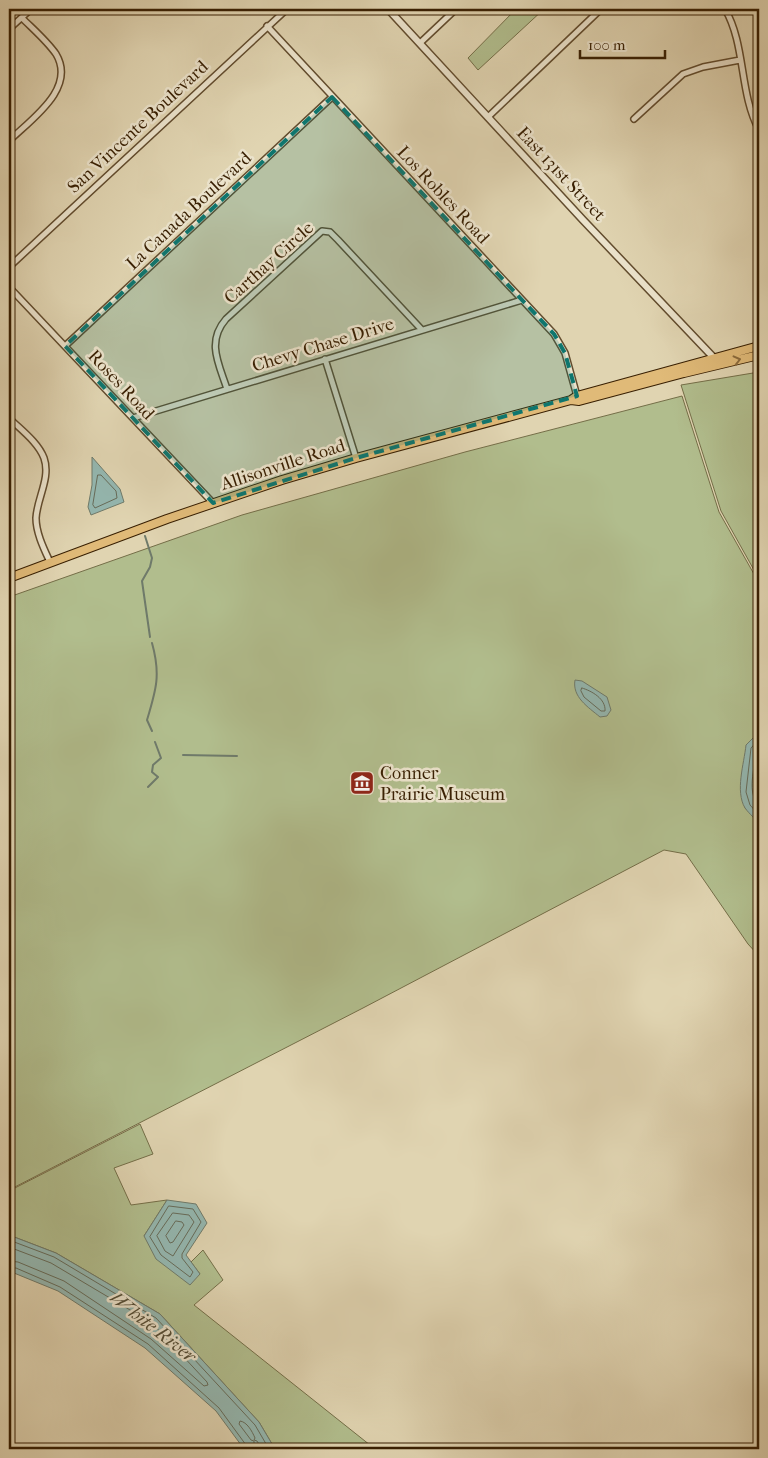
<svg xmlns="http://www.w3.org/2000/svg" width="768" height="1458" viewBox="0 0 768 1458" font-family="'IM FELL French Canon',serif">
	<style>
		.green { fill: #b1bd8d; stroke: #746e48 }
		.water { fill: #94b7b0; stroke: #6f7a6a }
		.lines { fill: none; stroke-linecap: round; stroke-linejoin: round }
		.shore { stroke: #666b59; stroke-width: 1 }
		.stream { stroke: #6f7a6a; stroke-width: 2 }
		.minor-casing { stroke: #624c2e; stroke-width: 8 }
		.tertiary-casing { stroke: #624c2e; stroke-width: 9 }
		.primary-casing { stroke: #381f02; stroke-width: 10 }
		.minor { stroke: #ebe3cc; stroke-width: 5 }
		.tertiary { stroke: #ebe3cc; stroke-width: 6 }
		.primary { stroke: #e0ba78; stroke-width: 8 }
		.oneway { stroke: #8c6c3d }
		.marked { fill: #0f766e; fill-opacity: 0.2; stroke: #0f766e; stroke-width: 4; stroke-dasharray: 10 6; stroke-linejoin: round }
		.labels { text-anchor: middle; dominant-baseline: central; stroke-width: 5; stroke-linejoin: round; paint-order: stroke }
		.street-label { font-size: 18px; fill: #381f02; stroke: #ebe3cc }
		.poi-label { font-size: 18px; fill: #381f02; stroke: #ebe3cc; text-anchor: start }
		.water-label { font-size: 19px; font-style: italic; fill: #544d36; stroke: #ebe3cc }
	</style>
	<rect width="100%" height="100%" fill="#e0d4b1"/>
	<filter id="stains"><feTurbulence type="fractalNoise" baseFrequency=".004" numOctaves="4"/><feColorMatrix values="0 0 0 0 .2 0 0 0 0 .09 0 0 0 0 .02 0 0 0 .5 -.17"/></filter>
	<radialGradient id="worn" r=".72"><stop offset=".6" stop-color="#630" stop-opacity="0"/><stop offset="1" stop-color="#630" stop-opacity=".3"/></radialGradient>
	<path class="green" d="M516,9H544L478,70L468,58Z
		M759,372V579L721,511L681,385Z
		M682,396L719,512L759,583V733L745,808L757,819L759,827V956L748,944L686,854L664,850L363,1008L9,1190V597L242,515L465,452Z
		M140,1124L153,1154L114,1168L131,1205L167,1200L144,1236L200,1274L191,1262L203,1250L223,1280L194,1305L375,1449H275L259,1422L160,1314L56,1253L9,1235V1191Z"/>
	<path class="water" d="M92,457L120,489L124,502L91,515L88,507L92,485Z
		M575,680L582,681L607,697L611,710L607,716L600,717C588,707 572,697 575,680Z
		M759,732V827C756,818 750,815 745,808C735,791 744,764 746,745Z
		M167,1200L196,1204L207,1223L186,1255L200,1274L190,1285L156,1259L144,1236Z
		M9,1235L56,1253L160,1314L259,1422L275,1449H244L216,1411L145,1348L58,1291L14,1273L9,1272Z"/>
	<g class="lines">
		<path class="shore" d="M98,475H101L116,491L117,498L95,508L93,505Z
			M582,688C592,691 606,699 605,711H601L584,697L581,691Z
			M759,739L751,748L746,792L750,805L759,815
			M759,748L756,751C755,768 746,793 759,806
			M169,1206L193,1209L201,1222L182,1254V1258L193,1272L190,1277L161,1255L150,1237Z
			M173,1213L189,1215L194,1222L173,1256L165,1251L157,1236Z
			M176,1221L182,1222L184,1225L173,1242L170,1243L166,1236Z
			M9,1240L54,1257L156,1318L255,1425L269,1449
			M9,1247L51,1263L152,1323L207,1382L208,1385L204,1386L151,1339L64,1281L18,1262L9,1261
			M9,1268H16L60,1287L148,1344L219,1408L246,1445L247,1449
			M254,1449V1441L251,1440L239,1424L240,1421C247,1422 252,1431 255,1438L254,1440L257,1441L262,1449"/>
		<path class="stream" d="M145,536L152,558L150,567L142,581L150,637
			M152,643C161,675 156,690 147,720L152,731
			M183,755L237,756
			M148,787L158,777L152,772L153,765L161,758L155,742"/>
		<defs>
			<path id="minor" d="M725,9C746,45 739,93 759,130
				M267,26L554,334L565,353L577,396
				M9,29L31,9
				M420,43L456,9
				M488,117L601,9
				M634,119L683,74L703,67L740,60
				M9,141C30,120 77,89 56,54C47,41 33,29 22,18
				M9,267L287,9
				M9,287L213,503
				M65,346L332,97
				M325,359L356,458
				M227,389C219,364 206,342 226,319L322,231L330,232L338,240L422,330
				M9,418C20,429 38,442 44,458C51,478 37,498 36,518C36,533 44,549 50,562
				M133,418L522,300"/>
			<path id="tertiary" d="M388,9L583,220L714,358"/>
			<path id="primary" d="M571,400L577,396L759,346
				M9,578L167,519L282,480L356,458L571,400L579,401L684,373L759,355"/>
		</defs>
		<use href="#minor" class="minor-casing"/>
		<use href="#tertiary" class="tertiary-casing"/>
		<use href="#primary" class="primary-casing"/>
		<use href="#minor" class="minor"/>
		<use href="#tertiary" class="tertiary"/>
		<use href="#primary" class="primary"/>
	</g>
	<defs><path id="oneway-chevron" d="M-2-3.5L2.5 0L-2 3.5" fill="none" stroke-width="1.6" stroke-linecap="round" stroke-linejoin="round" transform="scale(1.25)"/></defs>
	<use class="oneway" href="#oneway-chevron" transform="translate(737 360) rotate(-14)"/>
	<path class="marked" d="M332,97L554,334L565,353L577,396L356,458L213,503L65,346Z"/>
	<defs>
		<symbol id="museum-square" viewBox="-11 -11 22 22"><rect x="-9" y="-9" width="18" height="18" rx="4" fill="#8f2418" stroke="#ebe3cc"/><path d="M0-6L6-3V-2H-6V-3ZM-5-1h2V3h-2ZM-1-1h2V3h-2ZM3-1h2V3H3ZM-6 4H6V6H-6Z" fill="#fff"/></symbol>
	</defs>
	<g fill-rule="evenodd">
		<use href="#museum-square" x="348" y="769" width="28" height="28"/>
	</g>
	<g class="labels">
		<g class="street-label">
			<text transform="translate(138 127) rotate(-43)">San Vincente Boulevard</text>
			<text transform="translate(561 174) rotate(47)">East 131st Street</text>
			<text transform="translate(443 195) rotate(47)">Los Robles Road</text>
			<text transform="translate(189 211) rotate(-43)">La Canada Boulevard</text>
			<text transform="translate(269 263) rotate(-42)">Carthay Circle</text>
			<text transform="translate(323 345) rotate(-17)">Chevy Chase Drive</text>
			<text transform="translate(121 385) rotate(47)">Roses Road</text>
			<text transform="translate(283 465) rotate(-18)">Allisonville Road</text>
		</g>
		<g class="poi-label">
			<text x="380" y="773">Conner<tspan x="380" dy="21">Prairie Museum</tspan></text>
		</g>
		<g class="water-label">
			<text transform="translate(153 1327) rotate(38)">White River</text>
		</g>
	</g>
	<rect width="768" height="1458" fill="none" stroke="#e0d4b1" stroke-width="30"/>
	<rect x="10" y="10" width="748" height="1438" fill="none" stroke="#381f02" stroke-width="2.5"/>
	<rect x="15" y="15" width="738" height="1428" fill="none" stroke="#381f02"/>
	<path d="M580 50v8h85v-8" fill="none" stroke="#381f02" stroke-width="2.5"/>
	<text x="588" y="50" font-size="15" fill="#381f02" stroke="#ebe3cc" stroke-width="4" paint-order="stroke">100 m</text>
	<rect width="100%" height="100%" filter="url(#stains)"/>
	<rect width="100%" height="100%" fill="url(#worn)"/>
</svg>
